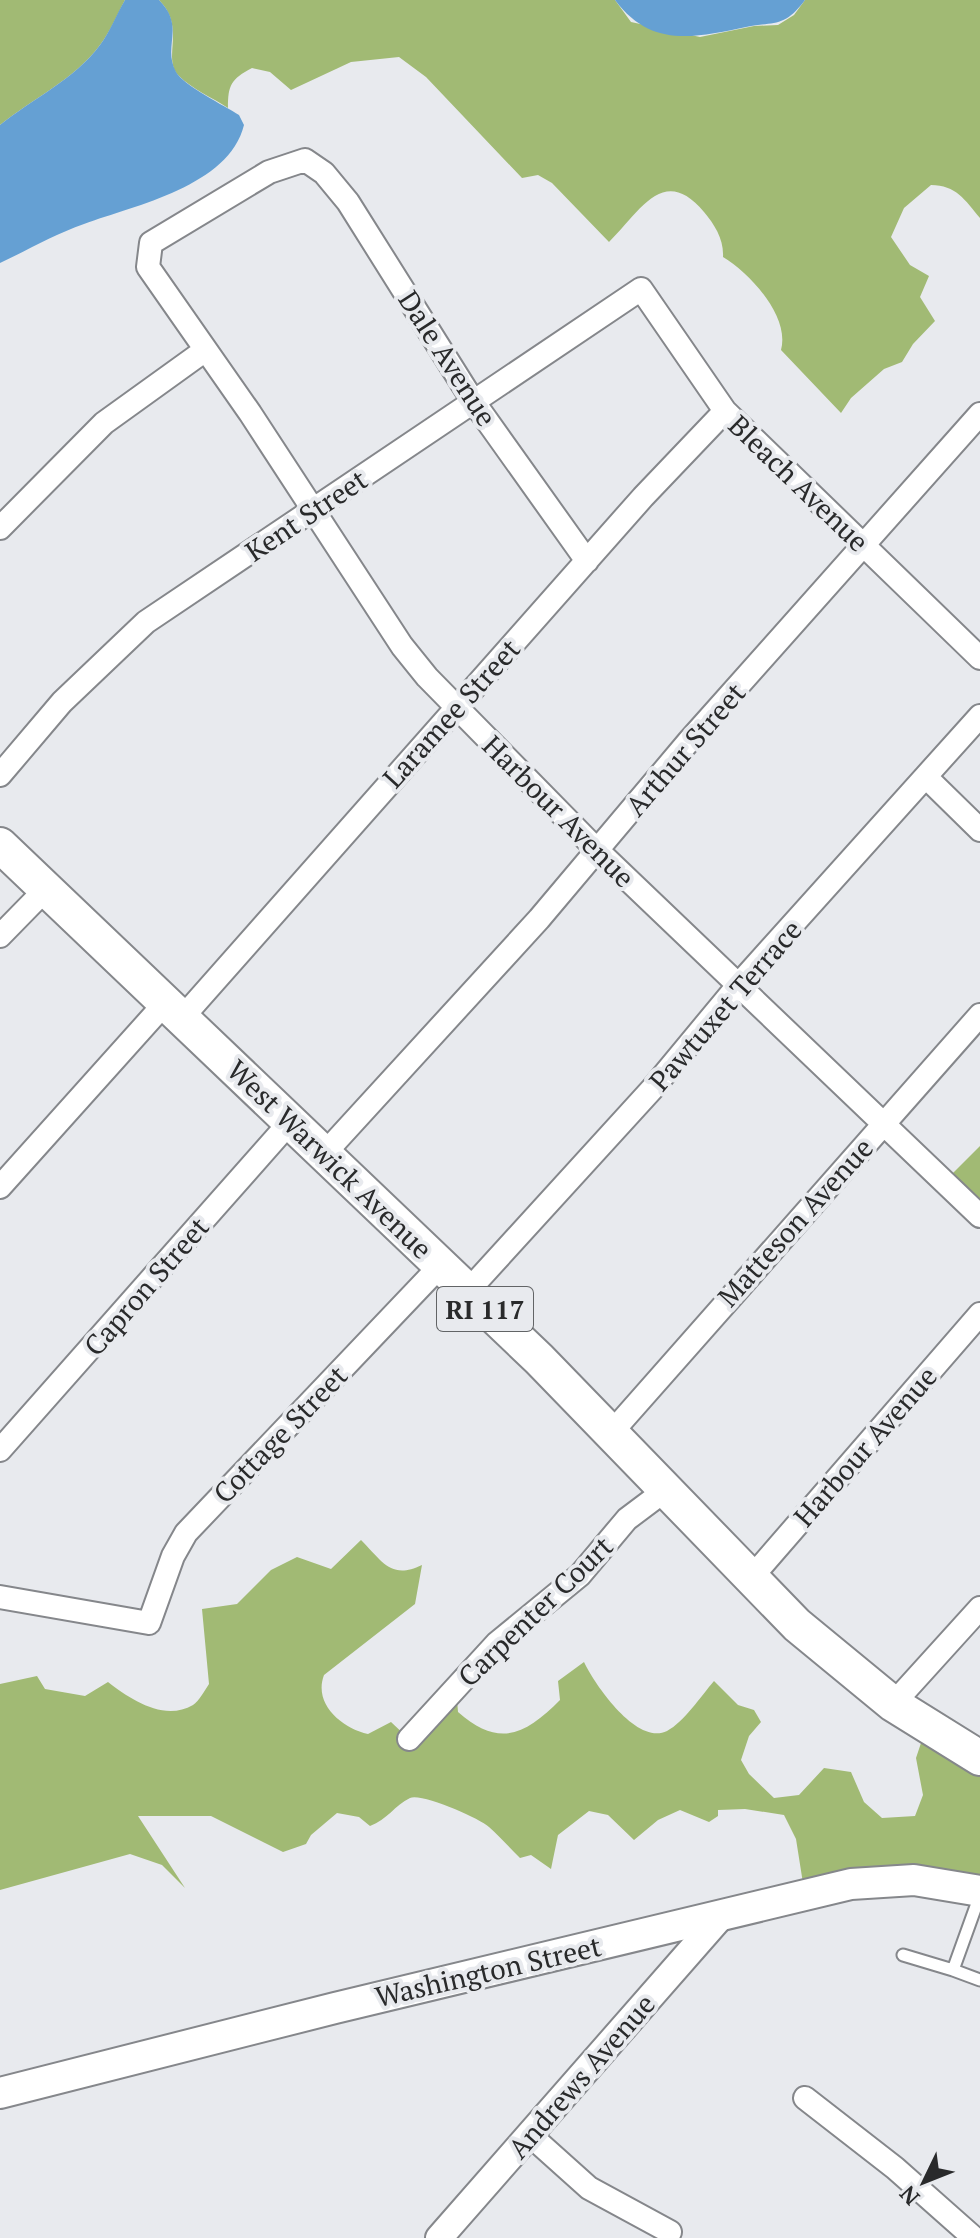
<svg xmlns="http://www.w3.org/2000/svg" width="980" height="2238" viewBox="0 0 980 2238" font-family="'PT Serif',serif">
	<style>
		.forest { fill: #a1ba74 }
		.water { fill: #65a0d3 }
		.lines { fill: none; stroke-linecap: round; stroke-linejoin: round }
		.service-casing { stroke: #85878b; stroke-width: 15 }
		.minor-casing { stroke: #85878b; stroke-width: 26 }
		.tertiary-casing { stroke: #85878b; stroke-width: 30 }
		.secondary-casing { stroke: #85878b; stroke-width: 34 }
		.primary-casing { stroke: #85878b; stroke-width: 38 }
		.service { stroke: #fff; stroke-width: 11 }
		.minor { stroke: #fff; stroke-width: 22 }
		.tertiary { stroke: #fff; stroke-width: 26 }
		.secondary { stroke: #fff; stroke-width: 30 }
		.primary { stroke: #fff; stroke-width: 34 }
		.labels { text-anchor: middle; dominant-baseline: central; stroke-width: 8; stroke-linejoin: round; paint-order: stroke }
		.shield { fill: #e8eaee; stroke: #626466; stroke-width: 2 }
		.shield-label { font-size: 26px; font-weight: bold; fill: #292a2b }
		.street-label { font-size: 28px; fill: #292a2b; stroke: #e8eaee }
	</style>
	<rect width="100%" height="100%" fill="#e8eaee"/>
	<path class="forest" d="M0,0H125C117,15 110,32 100,45C75,79 32,99 0,125Z
		M159,0H615L631,22L700,37L754,26L778,25L794,15L805,0H980V218C965,200 956,185 931,185L904,208L891,237L910,265L929,276L920,297L935,321L913,344L902,362L884,369L851,398L841,413L781,350C790,317 751,274 723,257C724,240 715,225 704,212C664,164 641,210 609,242L552,183L538,175L522,178L426,77L399,57L351,62L291,90L270,72L252,68C231,79 228,85 228,108C213,98 192,89 179,76C161,59 187,28 159,0Z
		M980,1146V1217L946,1180Z
		M361,1540C383,1562 391,1580 422,1565L415,1604L324,1675C313,1704 342,1728 368,1734L391,1722L409,1739L457,1700L458,1712C500,1749 526,1734 560,1700L558,1681L584,1662C595,1685 637,1746 667,1731C684,1722 701,1696 714,1681L738,1705L754,1710L761,1722L749,1736L741,1760L749,1774L774,1798L799,1795L824,1768L851,1772L864,1802L882,1818L915,1816L923,1795L916,1758L926,1728L980,1760V1892L805,1896L796,1839L784,1815L745,1809L718,1810V1816L709,1822L680,1810L658,1820L634,1840L608,1815L589,1811L558,1835L551,1869L531,1855L520,1858C510,1848 500,1837 489,1827C479,1818 422,1793 410,1798C395,1805 387,1820 370,1826L359,1817L337,1813L311,1835L306,1844L283,1852L211,1816H138L185,1888L162,1865L130,1854L0,1890V1684L37,1676L45,1689L85,1696L108,1682C130,1699 164,1722 193,1705C199,1701 205,1690 209,1684L202,1609L237,1604L271,1570L297,1557L331,1569Z"/>
	<path class="water" d="M125,0H159C186,27 162,46 176,72C183,85 225,106 239,115L244,125C229,186 136,205 84,224C55,234 28,250 0,263V125C32,99 75,79 100,45C110,32 116,15 125,0Z
		M615,0H805C784,28 776,21 746,27C693,38 651,48 615,0Z"/>
	<g class="lines">
		<defs>
			<path id="service" d="M980,1895L953,1970L980,1980
				M903,1955L953,1970"/>
			<path id="minor" d="M0,528L104,423L204,351
				M587,561L473,401L348,202L324,173L305,160L269,172L151,243L148,267L250,413L402,646L427,677L597,850L980,1216
				M0,775L62,702L146,622L641,289L725,411L980,658
				M927,778L980,830
				M0,936L46,889
				M182,1018L643,497L725,411
				M324,1154L539,919L689,741L980,414
				M0,1187L166,1002
				M467,1292L653,1088L740,983L980,716
				M612,1432L980,1015
				M0,1450L291,1121
				M751,1578L980,1314
				M0,1597L149,1623L173,1556L186,1533L441,1265
				M893,1704L980,1608
				M409,1739L497,1643L580,1575L627,1519L667,1489
				M805,2098L895,2168L974,2238
				M531,2136L589,2188L670,2232"/>
			<path id="tertiary" d="M439,2238L723,1914"/>
			<path id="secondary" d="M0,2093L335,2008L851,1884L914,1880L980,1891"/>
			<path id="primary" d="M0,845L539,1359L797,1625L893,1704L980,1758"/>
		</defs>
		<use href="#service" class="service-casing"/>
		<use href="#minor" class="minor-casing"/>
		<use href="#tertiary" class="tertiary-casing"/>
		<use href="#secondary" class="secondary-casing"/>
		<use href="#primary" class="primary-casing"/>
		<use href="#service" class="service"/>
		<use href="#minor" class="minor"/>
		<use href="#tertiary" class="tertiary"/>
		<use href="#secondary" class="secondary"/>
		<use href="#primary" class="primary"/>
	</g>
	<g class="labels">
		<rect class="shield" x="437" y="1287" width="96" height="44" rx="6"/>
		<g class="shield-label">
			<text x="485" y="1309">RI 117</text>
		</g>
		<g class="street-label">
			<text transform="translate(448 358) rotate(57)">Dale Avenue</text>
			<text transform="translate(799 483) rotate(44)">Bleach Avenue</text>
			<text transform="translate(306 515) rotate(-34)">Kent Street</text>
			<text transform="translate(451 713) rotate(-48)">Laramee Street</text>
			<text transform="translate(685 749) rotate(-49)">Arthur Street</text>
			<text transform="translate(559 811) rotate(45)">Harbour Avenue</text>
			<text transform="translate(725 1005) rotate(-49)">Pawtuxet Terrace</text>
			<text transform="translate(330 1159) rotate(44)">West Warwick Avenue</text>
			<text transform="translate(795 1222) rotate(-48)">Matteson Avenue</text>
			<text transform="translate(146 1286) rotate(-49)">Capron Street</text>
			<text transform="translate(280 1434) rotate(-46)">Cottage Street</text>
			<text transform="translate(865 1446) rotate(-49)">Harbour Avenue</text>
			<text transform="translate(535 1611) rotate(-44)">Carpenter Court</text>
			<text transform="translate(488 1971) rotate(-13)">Washington Street</text>
			<text transform="translate(581 2076) rotate(-49)">Andrews Avenue</text>
		</g>
	</g>
	<g transform="translate(924 2182) rotate(227)" stroke="#e8eaee" stroke-width="6" paint-order="stroke">
	<path d="M0-6L14 30L0 20L-14 30Z" fill="#292a2b"/>
	<text y="-12" font-size="22" font-weight="bold" text-anchor="middle" fill="#292a2b">N</text>
	</g>
</svg>
